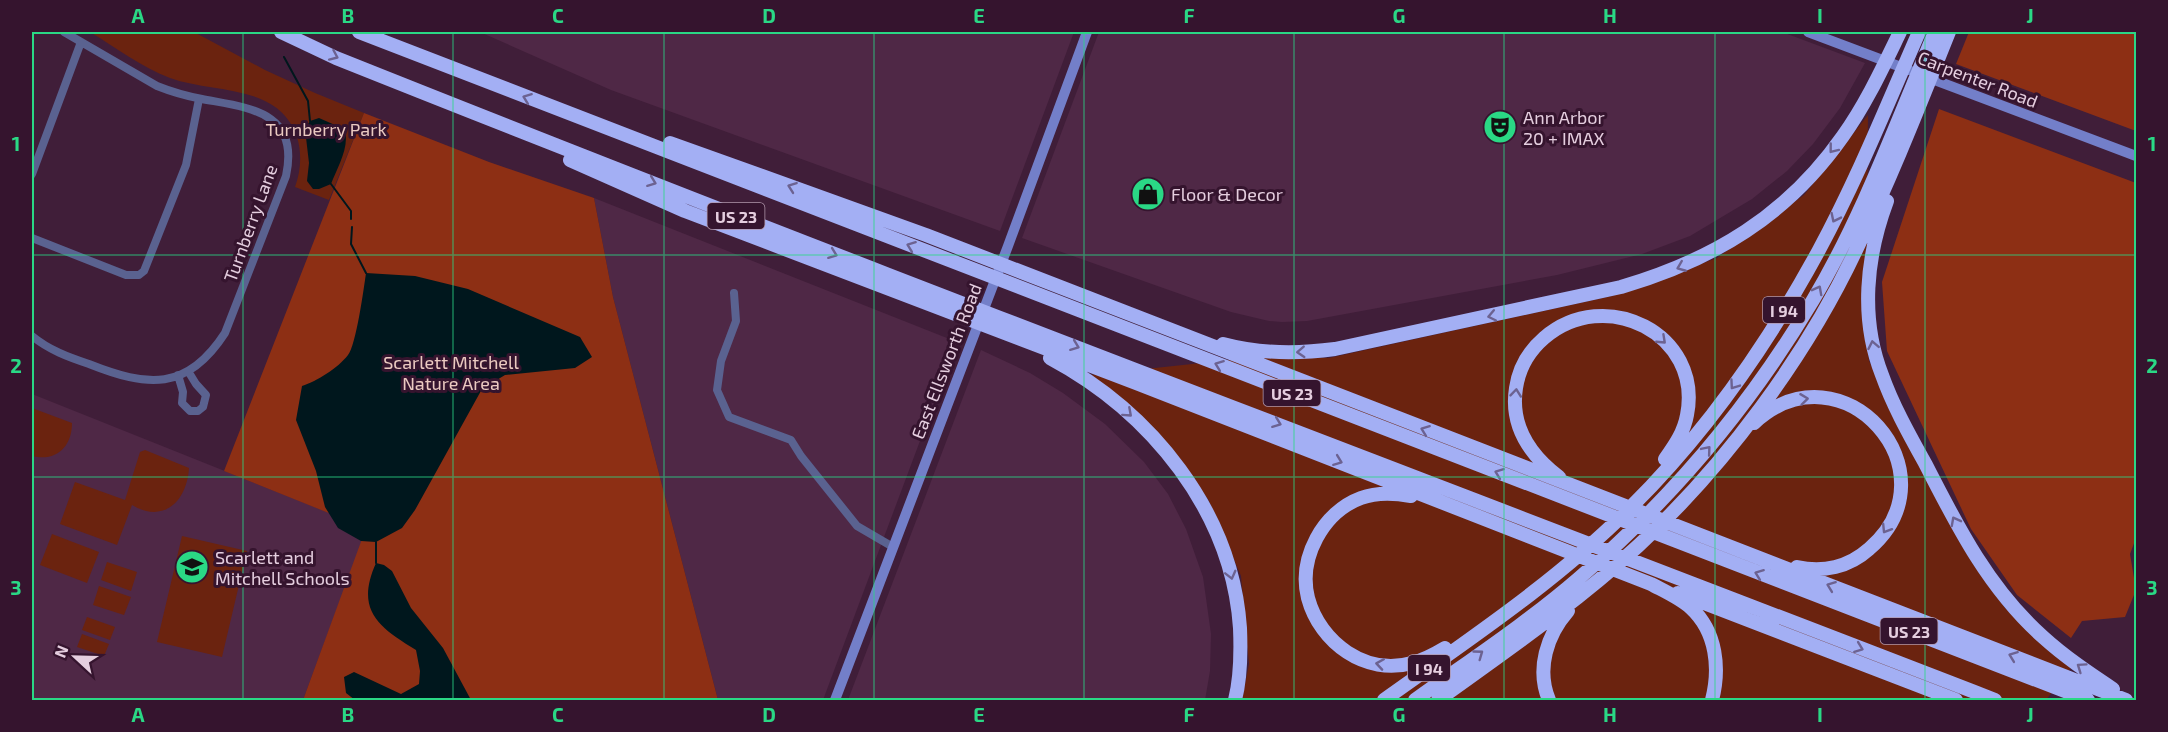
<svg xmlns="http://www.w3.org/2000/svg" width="2168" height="732" viewBox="0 0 2168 732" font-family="'Exo 2',sans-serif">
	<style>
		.built { fill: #4f2846 }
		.green { fill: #6b230f }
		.forest { fill: #8d2f14 }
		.water { fill: #00171d }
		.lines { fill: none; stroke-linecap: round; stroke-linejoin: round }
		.stream { stroke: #00171d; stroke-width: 2 }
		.minor { stroke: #5a6290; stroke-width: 8 }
		.secondary { stroke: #737fc9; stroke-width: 10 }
		.motorway { stroke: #a3aff4; stroke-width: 14 }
		.oneway { stroke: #6c6291 }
		.grid { fill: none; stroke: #2ad885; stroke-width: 1.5; stroke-opacity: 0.55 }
		.labels { text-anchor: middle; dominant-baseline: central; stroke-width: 6; stroke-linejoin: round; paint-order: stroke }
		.shield { fill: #35142e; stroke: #b096aa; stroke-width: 1.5 }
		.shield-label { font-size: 16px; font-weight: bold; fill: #e5cedf }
		.street-label { font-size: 18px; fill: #e5cedf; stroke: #35142e }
		.poi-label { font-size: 18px; fill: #e5cedf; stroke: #35142e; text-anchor: start }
		.park-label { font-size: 18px; fill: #ebcac1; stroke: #35142e }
		.neatline { fill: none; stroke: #2ad885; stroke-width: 2 }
		.grid-label { font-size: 20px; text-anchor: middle; font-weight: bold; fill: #2ad885 }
	</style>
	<rect width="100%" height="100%" fill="#401e39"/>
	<path class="built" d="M480,32H1074L1000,231L611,90Z
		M1099,32H1782L1865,63L1840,108L1813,144L1787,171L1752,199L1690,236L1642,254L1557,275L1307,321L1282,322L1269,321L1231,312L1022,238Z
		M594,198L957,342L823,700H718L613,297Z
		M981,350L1030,373L1063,393L1105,424L1144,462L1168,494L1186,529L1203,577L1211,634L1210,671L1205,700H848Z
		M32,394L367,528L303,700H32Z"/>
	<path class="green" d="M90,32H194L265,70L315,93L364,113L329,200L295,187C301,171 302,153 297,137C279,83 214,94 170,78C141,67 115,47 90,32Z
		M1868,115L1867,245L1862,285L1869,361L1960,543L2005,608L2071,668L2046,700H1242L1249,664L1241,576L1208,499L1159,435L1090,375L1257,357L1329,358L1612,296L1717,258L1804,195Z
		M32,408L72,423C72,447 56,462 32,456Z
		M145,450L189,468C187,501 164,524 132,505L117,545L60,524L75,482L125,500L140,452Z
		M52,534L99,552L87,583L40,565Z
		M182,536L247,551L222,657L157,642Z
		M107,562L137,572L131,591L101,580Z
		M99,586L131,597L124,615L93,605Z
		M87,617L115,627L110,640L82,630Z
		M82,634L109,644L104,656L77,647Z"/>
	<path class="forest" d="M1969,32H2136V131L1956,64Z
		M1939,109L2136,183V538L2130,554L2136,590L2125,617L2082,621L2071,638L2017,595L1971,529L1887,351L1882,282Z
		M364,113L489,162L594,198L613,297L718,700H303L366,528L224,471Z"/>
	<path class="water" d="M319,118L344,129C351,145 337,168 331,184L319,189H313L307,181L309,163L305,129L310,121Z
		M366,273L415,276L468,289L580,337L592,357L575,368L505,375L482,389L415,510L402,528L376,542L361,541L338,528L325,507L316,471L296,420L302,386C317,381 338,368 348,355C356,346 364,287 366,273Z
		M376,563L384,565L392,571L411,608L443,648L471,700H355L346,693L344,677L354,672L401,694L419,684L420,671L416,650C378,627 355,610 376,563Z"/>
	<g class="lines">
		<path class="stream" d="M284,57L308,101L310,121
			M331,184L351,211V219
			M352,227L351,244L366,273
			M376,563V542"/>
		<path class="minor" d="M32,174L81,42
			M32,238L126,275H139L144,271L186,165L199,99
			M734,293L736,321L721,361L717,390L729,417L791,440L801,456L857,526L893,547
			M32,336C49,350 68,357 89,364C147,387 187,392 225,333L286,176C300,111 249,108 202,99C186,96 172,92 157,86L64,32
			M178,375L183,392L182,403L190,411H198L203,407L206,395L196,384L188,371"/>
		<path class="secondary" d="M1808,32L1909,70
			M1924,76L2136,156
			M835,700L1008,246L1087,32"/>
		<path class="motorway" d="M281,32L336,58C887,278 1442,486 1995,700
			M359,32L2088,700
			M670,143L926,235L2126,700
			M570,160L685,211L1136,383L1651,584C1664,591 1680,598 1691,608C1717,632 1720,669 1712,700
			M1887,201C1866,257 1860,319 1882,375C1893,406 1910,436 1926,465C1958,528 1990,590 2043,637C2065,657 2089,673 2113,689
			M1223,344C1260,354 1297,354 1335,349L1621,287C1713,260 1787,216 1843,136C1866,104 1883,67 1900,32
			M1050,358C1151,412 1232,511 1240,628C1241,652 1241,677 1235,700
			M1754,423C1843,341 1958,473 1869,549C1849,567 1823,573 1797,567
			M1559,477C1530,455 1510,426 1516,388C1519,368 1529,351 1544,338C1605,285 1703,334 1687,415C1684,432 1675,445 1665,459
			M1411,496C1394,493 1377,492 1361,498C1323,512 1298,558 1308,598C1320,643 1366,676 1412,663C1424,660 1435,654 1445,648
			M1678,593L1956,700
			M1384,700C1468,640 1556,582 1630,508C1706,433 1768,344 1819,250C1857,180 1887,105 1919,32
			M1415,700C1469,661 1527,623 1578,579C1672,499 1750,406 1813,300C1863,216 1897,121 1935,32
			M1438,700C1506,651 1576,603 1638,546C1725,466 1807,355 1857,248C1891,178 1920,104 1949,32
			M1549,700C1536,669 1547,635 1568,611"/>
	</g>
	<defs><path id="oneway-chevron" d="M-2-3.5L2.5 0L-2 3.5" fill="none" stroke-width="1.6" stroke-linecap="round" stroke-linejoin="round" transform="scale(1.5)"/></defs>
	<g class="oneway">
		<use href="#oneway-chevron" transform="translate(334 56) rotate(24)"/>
		<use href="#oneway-chevron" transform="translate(527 98) rotate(-159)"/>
		<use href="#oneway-chevron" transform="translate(1833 149) rotate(128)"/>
		<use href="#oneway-chevron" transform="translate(652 182) rotate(21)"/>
		<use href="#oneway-chevron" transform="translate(792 187) rotate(-160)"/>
		<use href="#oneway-chevron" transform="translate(1835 218) rotate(116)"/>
		<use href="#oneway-chevron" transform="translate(911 246) rotate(-159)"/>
		<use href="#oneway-chevron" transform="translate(833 254) rotate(21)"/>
		<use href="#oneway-chevron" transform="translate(1681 267) rotate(158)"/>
		<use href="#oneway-chevron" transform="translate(1818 290) rotate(-62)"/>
		<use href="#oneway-chevron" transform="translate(1492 316) rotate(168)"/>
		<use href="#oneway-chevron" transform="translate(1662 340) rotate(43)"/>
		<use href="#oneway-chevron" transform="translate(1873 345) rotate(-101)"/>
		<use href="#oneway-chevron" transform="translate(1075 346) rotate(21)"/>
		<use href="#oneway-chevron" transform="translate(1301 352) rotate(177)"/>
		<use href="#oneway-chevron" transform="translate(1219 365) rotate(-159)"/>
		<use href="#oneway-chevron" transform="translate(1734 385) rotate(125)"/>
		<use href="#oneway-chevron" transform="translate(1516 393) rotate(-84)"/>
		<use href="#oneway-chevron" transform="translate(1804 399) rotate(-7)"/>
		<use href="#oneway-chevron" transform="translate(1128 413) rotate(42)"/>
		<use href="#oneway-chevron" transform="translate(1277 423) rotate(21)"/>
		<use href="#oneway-chevron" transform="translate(1425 430) rotate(-159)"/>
		<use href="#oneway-chevron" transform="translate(1707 450) rotate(-50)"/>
		<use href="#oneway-chevron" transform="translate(1338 461) rotate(21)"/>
		<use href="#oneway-chevron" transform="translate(1499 473) rotate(-159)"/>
		<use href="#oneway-chevron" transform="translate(1955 521) rotate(-118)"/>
		<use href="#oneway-chevron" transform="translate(1886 529) rotate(122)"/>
		<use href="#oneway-chevron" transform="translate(1759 574) rotate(-159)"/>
		<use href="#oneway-chevron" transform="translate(1231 575) rotate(76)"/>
		<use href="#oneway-chevron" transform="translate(1831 586) rotate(-159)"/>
		<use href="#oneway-chevron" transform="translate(1859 648) rotate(21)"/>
		<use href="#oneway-chevron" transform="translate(1479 654) rotate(-36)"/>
		<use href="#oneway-chevron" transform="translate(2013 656) rotate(-159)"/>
		<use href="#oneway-chevron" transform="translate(1380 664) rotate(-171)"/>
		<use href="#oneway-chevron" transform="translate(2081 667) rotate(-145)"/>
	</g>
	<path class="grid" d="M243,32V700M453,32V700M664,32V700M874,32V700M1084,32V700M1294,32V700M1504,32V700M1715,32V700M1925,32V700M32,255H2136M32,477H2136"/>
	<defs>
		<symbol id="theatre-disc" viewBox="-11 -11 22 22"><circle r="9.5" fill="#2ad885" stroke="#35142e"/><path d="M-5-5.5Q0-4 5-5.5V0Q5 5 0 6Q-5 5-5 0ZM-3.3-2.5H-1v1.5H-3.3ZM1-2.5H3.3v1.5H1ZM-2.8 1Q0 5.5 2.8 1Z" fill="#111"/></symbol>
		<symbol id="shop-disc" viewBox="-11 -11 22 22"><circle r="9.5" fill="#2ad885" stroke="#35142e"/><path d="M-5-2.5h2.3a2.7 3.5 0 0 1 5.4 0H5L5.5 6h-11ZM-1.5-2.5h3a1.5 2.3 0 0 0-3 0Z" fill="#111"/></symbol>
		<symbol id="school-disc" viewBox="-11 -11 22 22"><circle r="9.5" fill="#2ad885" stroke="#35142e"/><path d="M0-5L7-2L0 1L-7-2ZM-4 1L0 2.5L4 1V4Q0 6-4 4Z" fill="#111"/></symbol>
	</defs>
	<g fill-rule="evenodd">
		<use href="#theatre-disc" x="1481" y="108" width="38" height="38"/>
		<use href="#shop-disc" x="1129" y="175" width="38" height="38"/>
		<use href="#school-disc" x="173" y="548" width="38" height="38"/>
	</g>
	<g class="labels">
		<g class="shield">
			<rect x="707.5" y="203" width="57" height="26" rx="4.5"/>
			<rect x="1763" y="297" width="42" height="26" rx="4.5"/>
			<rect x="1263.5" y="380" width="57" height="26" rx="4.5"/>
			<rect x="1880.5" y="618" width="57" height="26" rx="4.5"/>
			<rect x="1408" y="655" width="42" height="26" rx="4.5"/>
		</g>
		<g class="shield-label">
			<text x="736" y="216">US 23</text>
			<text x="1784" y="310">I 94</text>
			<text x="1292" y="393">US 23</text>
			<text x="1909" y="631">US 23</text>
			<text x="1429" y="668">I 94</text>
		</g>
		<g class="street-label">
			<text transform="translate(1978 79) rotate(21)">Carpenter Road</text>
			<text transform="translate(250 223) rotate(-70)">Turnberry Lane</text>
			<text transform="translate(946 361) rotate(-69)">East Ellsworth Road</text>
		</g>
		<g class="poi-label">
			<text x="1523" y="117">Ann Arbor<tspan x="1523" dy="21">20 + IMAX</tspan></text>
			<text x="1171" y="194">Floor &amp; Decor</text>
			<text x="215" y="557">Scarlett and<tspan x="215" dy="21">Mitchell Schools</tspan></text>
		</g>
		<g class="park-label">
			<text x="326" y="129">Turnberry Park</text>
			<text x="451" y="362">Scarlett Mitchell<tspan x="451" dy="21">Nature Area</tspan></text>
		</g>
	</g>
	<rect width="2168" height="732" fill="none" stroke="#35142e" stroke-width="66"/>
	<g transform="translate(75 657) rotate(292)" stroke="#35142e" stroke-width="4.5" paint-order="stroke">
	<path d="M0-4.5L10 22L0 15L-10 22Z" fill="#e5cedf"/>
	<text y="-9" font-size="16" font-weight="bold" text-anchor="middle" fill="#e5cedf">N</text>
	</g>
	<rect x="33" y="33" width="2102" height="666" class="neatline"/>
	<g class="grid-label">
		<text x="138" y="23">A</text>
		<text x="348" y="23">B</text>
		<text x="558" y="23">C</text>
		<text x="769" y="23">D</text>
		<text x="979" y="23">E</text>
		<text x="1189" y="23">F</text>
		<text x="1399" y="23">G</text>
		<text x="1610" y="23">H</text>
		<text x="1820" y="23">I</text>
		<text x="2030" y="23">J</text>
		<text x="16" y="151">1</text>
		<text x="2152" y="151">1</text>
		<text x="16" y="373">2</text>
		<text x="2152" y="373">2</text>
		<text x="16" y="595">3</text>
		<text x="2152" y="595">3</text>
		<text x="138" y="722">A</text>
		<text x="348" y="722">B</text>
		<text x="558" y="722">C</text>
		<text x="769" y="722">D</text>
		<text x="979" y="722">E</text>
		<text x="1189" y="722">F</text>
		<text x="1399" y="722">G</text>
		<text x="1610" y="722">H</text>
		<text x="1820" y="722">I</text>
		<text x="2030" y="722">J</text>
	</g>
</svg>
